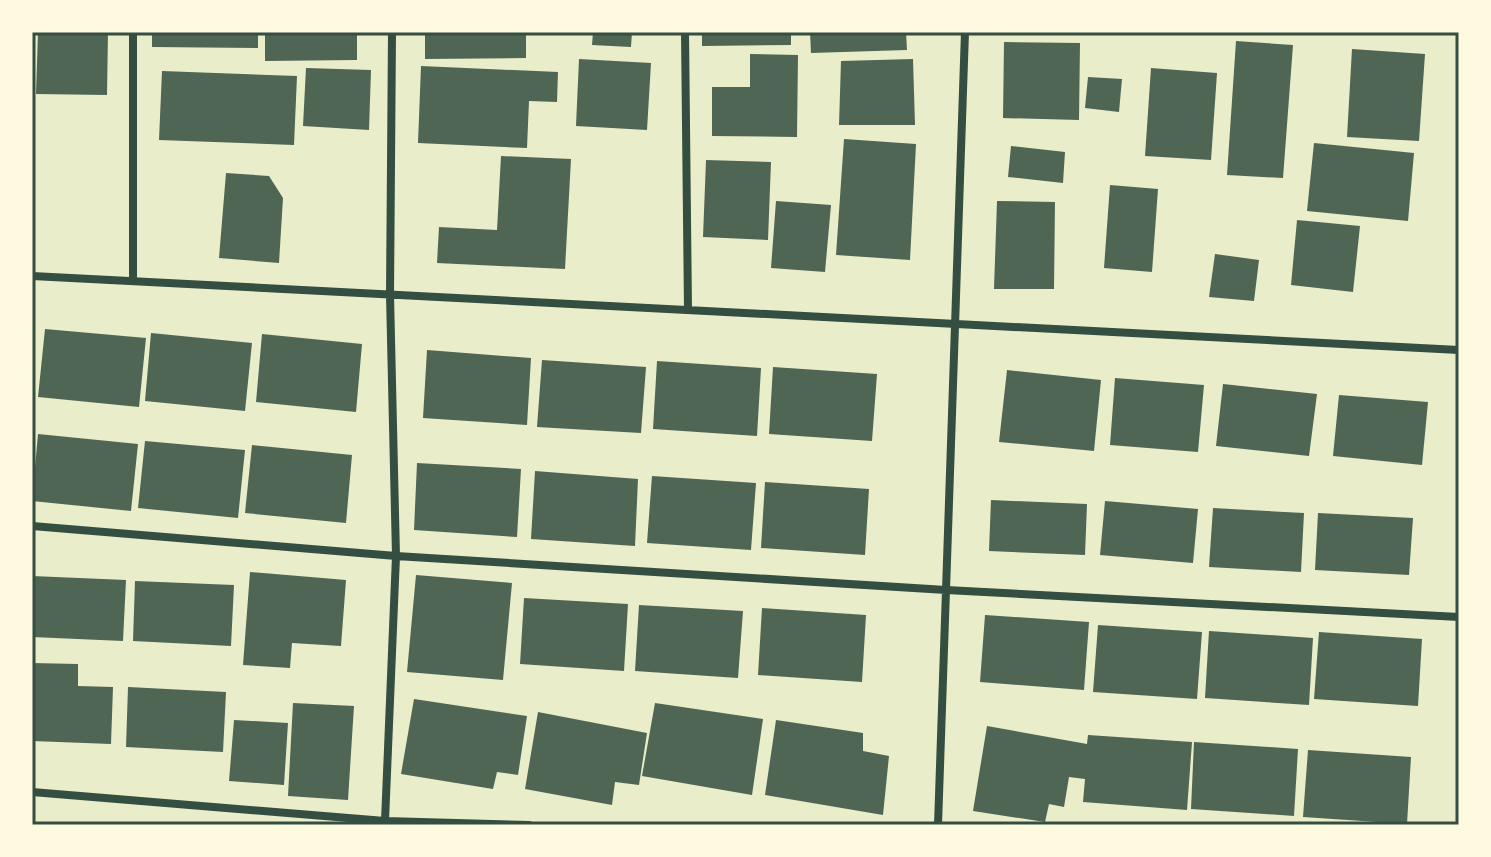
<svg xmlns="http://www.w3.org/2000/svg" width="1491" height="857" viewBox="0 0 1491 857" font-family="'Fira Sans',sans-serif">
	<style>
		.building { fill: #4f6655 }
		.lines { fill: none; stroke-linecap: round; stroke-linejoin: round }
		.minor { stroke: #344e41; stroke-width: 8 }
		.neatline { fill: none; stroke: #344e41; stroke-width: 3 }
	</style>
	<rect width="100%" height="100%" fill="#e9edc9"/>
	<path class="building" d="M38,32H108L107,95L36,94Z
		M152,32H258V48L152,47Z
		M265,32H357V60L265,61Z
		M425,32H526V58L425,59Z
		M593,32H632L631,47L592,45Z
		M702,32H791V45L702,46Z
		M810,32H906L907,50L811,53Z
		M1236,41L1293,45L1283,178L1227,175Z
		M1004,42L1080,43L1079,120L1003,118Z
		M1352,49L1425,54L1419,141L1347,137Z
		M750,54L798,55L797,137L712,136V87H750Z
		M579,59L651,63L647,130L576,126Z
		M913,59L915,125H839L841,61Z
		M421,66L558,72L557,102L529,101L527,148L418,143Z
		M306,68L371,70L369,130L303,126Z
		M1151,68L1217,73L1211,160L1145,156Z
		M162,71L297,76L294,145L159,140Z
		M1088,77L1122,79L1119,112L1085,108Z
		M844,139L916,144L910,260L836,255Z
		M1314,143L1414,153L1408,221L1307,211Z
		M1011,146L1065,152L1063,183L1008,177Z
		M501,156L571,159L565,269L437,263L439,227L497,230Z
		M706,160L771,162L768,240L703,237Z
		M226,173L269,176L283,198L279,263L219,258Z
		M1110,185L1158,189L1152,272L1104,268Z
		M776,201L831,205L825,272L771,268Z
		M997,201L1055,202L1054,289H994Z
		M1297,220L1360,226L1353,292L1291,285Z
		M1215,254L1259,260L1254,301L1209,297Z
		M45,329L146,338L139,407L38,397Z
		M151,333L252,343L245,411L145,401Z
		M262,334L362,344L356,412L256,402Z
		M427,350L531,358L527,425L423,418Z
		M542,360L646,367L641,433L537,427Z
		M657,361L761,368L757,436L653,429Z
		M773,367L877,374L872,441L769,434Z
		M1007,370L1101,380L1094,451L999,442Z
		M1115,378L1204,385L1198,452L1110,445Z
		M1223,384L1317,394L1309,456L1216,446Z
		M1339,395L1428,402L1422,465L1333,456Z
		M38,434L138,444L131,511L32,501Z
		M145,441L245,450L238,518L138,508Z
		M252,445L352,455L346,523L245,513Z
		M417,463L521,469L517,537L414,530Z
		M535,471L638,479L635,546L531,539Z
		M652,476L756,483L751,550L647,543Z
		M765,482L869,489L865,555L761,548Z
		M991,500L1087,504L1085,555L989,551Z
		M1105,501L1198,509L1193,563L1100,555Z
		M1213,508L1304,513L1301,572L1209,567Z
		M1318,513L1413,518L1409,575L1315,570Z
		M250,572L346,580L341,646L292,643L290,668L243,665Z
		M416,575L512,583L503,680L407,672Z
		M32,576L126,580L123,641L32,637Z
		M135,581L234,585L231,646L133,641Z
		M524,598L628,604L624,671L520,664Z
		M639,605L743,611L738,678L635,671Z
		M762,608L866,615L862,682L758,675Z
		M985,615L1089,622L1084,690L980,682Z
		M1098,625L1202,632L1197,699L1093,692Z
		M1209,631L1313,638L1309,705L1205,698Z
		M1319,632L1422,639L1418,706L1314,699Z
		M32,663L78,664V686L113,687L111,744L32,741Z
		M128,687L226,692L223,752L126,747Z
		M414,699L527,716L518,775L497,772L493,789L401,774Z
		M293,703L354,706L348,800L288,796Z
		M655,703L763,719L752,795L642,776Z
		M538,712L647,733L639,785L615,782L612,805L525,789Z
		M234,720L288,723L284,785L229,781Z
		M776,720L863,733V751L889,756L883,815L765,795Z
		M987,726L1087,744L1088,735L1192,742L1187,810L1083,802L1085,779L1069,777L1064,807L1049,804L1045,822L973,811Z
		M1194,742L1298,749L1294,816L1191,809Z
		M1308,750L1411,757L1407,824L1303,817Z"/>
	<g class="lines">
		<path class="minor" d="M685,32L688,310
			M32,276L1459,350
			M133,281V32
			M32,526L396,556L946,590L1459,617
			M32,792L385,821L529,825
			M385,821L396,556L390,295L392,32
			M938,825L965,32"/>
	</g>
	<rect width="1491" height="857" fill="none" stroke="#fefae0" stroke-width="68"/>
	<rect x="34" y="34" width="1423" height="789" class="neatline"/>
</svg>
